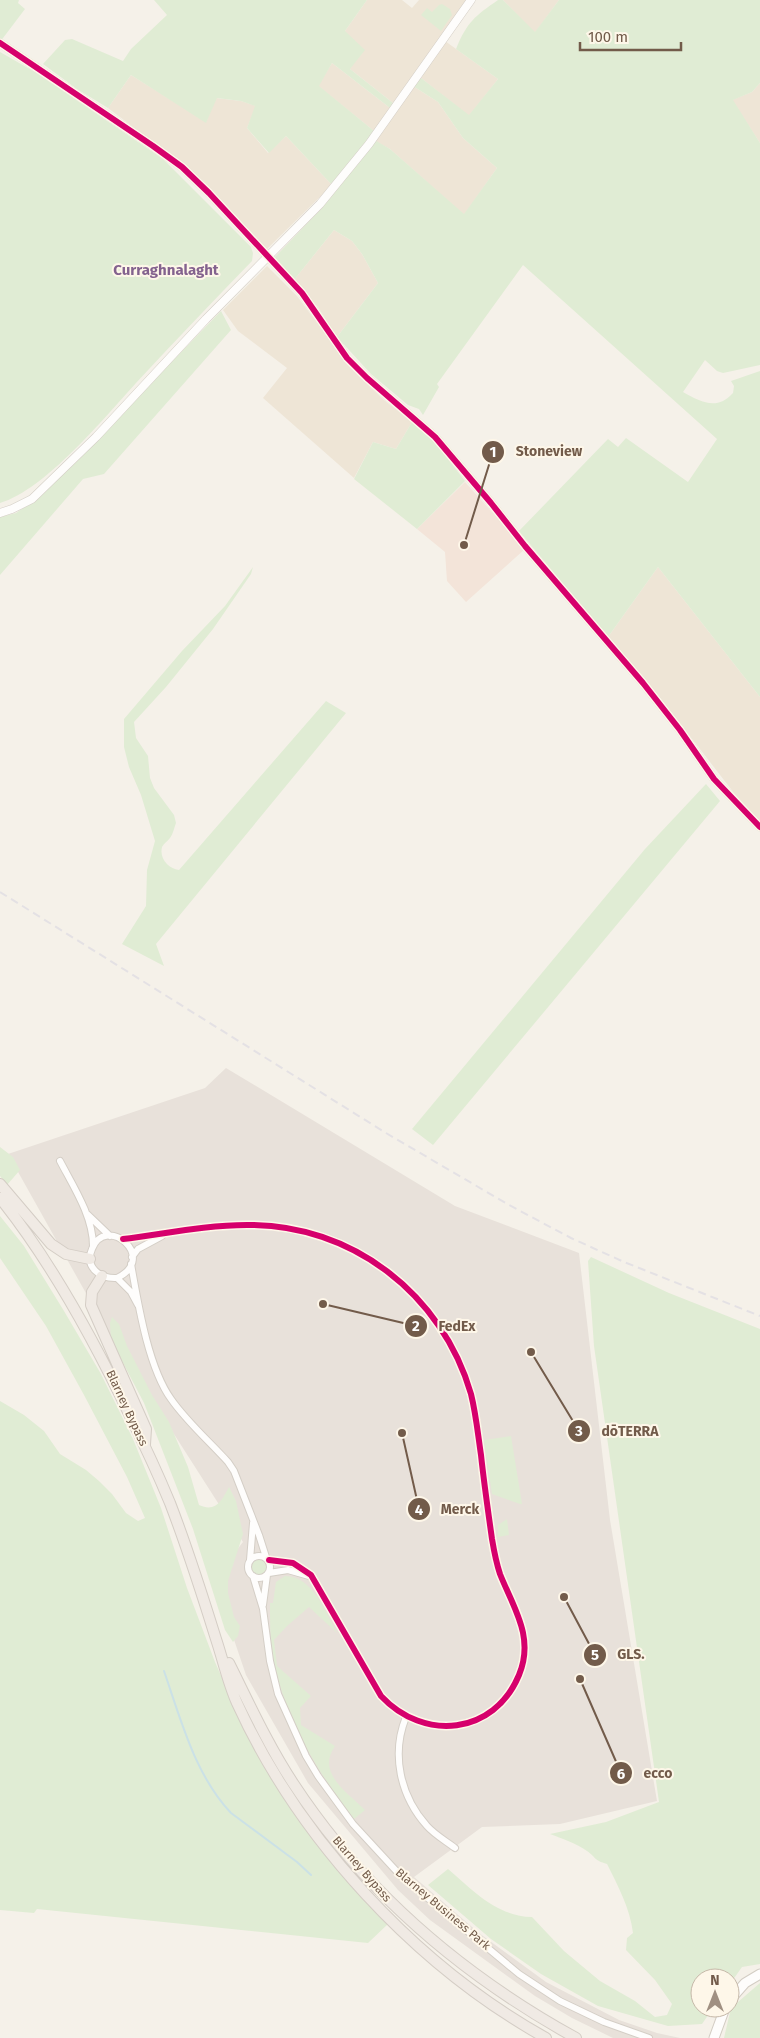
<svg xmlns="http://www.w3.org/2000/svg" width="760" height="2038" viewBox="0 0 760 2038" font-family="'Fira Sans',sans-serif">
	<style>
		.residential { fill: #eee5d6 }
		.commercial { fill: #f3e4d9 }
		.industrial { fill: #e8e1da }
		.green { fill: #e0ecd4 }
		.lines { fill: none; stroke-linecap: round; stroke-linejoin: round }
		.stream { stroke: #cbe1e6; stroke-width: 2 }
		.minor-casing { stroke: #d4cec6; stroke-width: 8 }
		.tertiary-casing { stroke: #d4cec6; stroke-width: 9 }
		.secondary-casing { stroke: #d3cdc4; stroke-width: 11 }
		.trunk-casing { stroke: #d4cdc5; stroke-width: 12 }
		.minor { stroke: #fefdfc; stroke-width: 6 }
		.tertiary { stroke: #fefdfc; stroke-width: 8 }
		.secondary { stroke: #fefdfc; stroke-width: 9 }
		.trunk { stroke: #f0eae4; stroke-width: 10 }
		.rail { stroke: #e4e1e4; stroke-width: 2; stroke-dasharray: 8 5; stroke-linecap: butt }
		.cycleway-casing { stroke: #fef7e9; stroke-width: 9 }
		.cycleway { stroke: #d6006c; stroke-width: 6 }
		.labels { text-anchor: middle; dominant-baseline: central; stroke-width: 4; stroke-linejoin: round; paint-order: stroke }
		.street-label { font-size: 12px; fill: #725b4a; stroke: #fef7e9 }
		.quarter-label { font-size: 15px; font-weight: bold; fill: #83628e; stroke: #fef7e9 }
		.leader { fill: none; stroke: #725b4a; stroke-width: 2 }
		.callout-dot { fill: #725b4a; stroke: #fef7e9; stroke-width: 2 }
		.mark-label { font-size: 15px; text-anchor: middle; font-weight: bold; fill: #fff }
		.callout-label { font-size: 14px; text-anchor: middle; font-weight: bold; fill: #725b4a; stroke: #fef7e9; stroke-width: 4; stroke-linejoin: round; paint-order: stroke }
	</style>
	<rect width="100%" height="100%" fill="#f5f1e9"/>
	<path class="residential" d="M367,0H402L412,8L419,0H468L393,103L350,69L345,31Z
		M503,0H559L535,33Z
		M445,41L498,79L469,116L421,78Z
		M332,63L390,108L374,131L318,86Z
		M131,75L206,122L216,98L241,101L256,106L247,128L268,153L286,136L332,185L267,249L215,194L187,168L108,108Z
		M760,83V143L732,100L752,92Z
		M413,86L438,102L463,138L497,168L464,215L390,149L375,141Z
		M334,230L352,241L362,254L378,283L337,337L318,307L294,280Z
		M267,266L297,296L342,356L367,384L384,400L412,422L396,449L373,442L354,478L263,398L287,368L238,331L223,310Z
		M658,567L760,697V821L734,793L679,722L608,637Z"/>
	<path class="commercial" d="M465,482L525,549L466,602L447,581L445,552L417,529Z"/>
	<path class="industrial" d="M226,1068L455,1206L579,1253L610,1520L657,1801L560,1824L482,1827L414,1877L479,1933L546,1982L619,2020L657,2033L680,2038H613L572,2018L535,1996L430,1920L398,1890L308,1783L246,1675L228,1622L221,1570L243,1542L101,1320L8,1154L205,1088Z"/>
	<path class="green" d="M0,0H19L18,3L25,9L0,42Z
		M154,0H367L345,31L365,50L350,69L393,103L390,108L332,63L319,86L374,131L332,185L286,136L269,153L247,128L255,106L241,101L217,98L206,123L131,75L108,108L77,89L43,64L65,40L72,39L123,61L131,49L167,15Z
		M498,0H503L535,32L559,0H760V83L752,92L733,100L760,143V365L723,373L717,371L705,360L683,392C701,402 717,411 733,393L734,386L731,381L760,371V697L658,567L608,637L519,531L608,439L618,447L626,438L688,482L717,439L523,265L437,384L439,387L423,415L419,409L408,405L371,374L337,337L378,283L362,254L352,241L334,230L294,280L276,261L275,257L322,208L373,139L390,149L464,214L497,168L463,138L438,102L413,86L421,78L469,115L498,79L456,49C467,22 475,16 498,0Z
		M442,4L450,9L452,15L441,31L421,15L427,8L432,12L439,5Z
		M0,52L35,72L163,159L251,247L253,253L252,261C213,301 174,342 136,383C104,418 45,490 0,503Z
		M221,311L231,330L104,474L83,479L0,575V517L16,513L36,499L65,472Z
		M412,422L433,440L465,481L417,529L354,479L373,442L396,449Z
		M253,567L251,574L213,629L166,687L134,722L136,738L148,756L150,778L154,788L174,815L176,823C174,828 173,834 170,838C167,842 164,843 162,847C159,859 169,869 179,870L326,701L346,713L156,944L164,966L122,944L146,906L147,870L155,841L141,795L129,767L124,747V719L182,651L225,606Z
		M706,784L720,801L433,1145L412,1129L645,849Z
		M0,1147L13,1157L20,1170L7,1185L0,1176Z
		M0,1216L24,1246L64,1311L101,1374L133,1439L161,1508L187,1588L215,1662L241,1721L329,1858L362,1898L388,1924L368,1943L37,1909L34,1913L0,1910V1401L24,1415L44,1431L60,1454L86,1470L99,1481L112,1494L126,1513L138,1521L145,1518L127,1477L84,1395L46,1326L0,1258Z
		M591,1257L669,1293L760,1329V1964L742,1967L730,1984V1978H700V2008H713L702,2024L668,2026L598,2006L541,1974L491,1939L428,1885L448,1869C474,1891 496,1916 532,1917L564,1951L600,1981L635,2001L655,2017L667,2015L672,2004L655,1980L626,1950L627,1938L633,1933C630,1908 618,1886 607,1864C593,1860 597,1858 587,1851C576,1843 563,1839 550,1834L606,1822L659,1802L594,1346L588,1261Z
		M112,1317L119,1324L127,1346L152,1395L169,1422L188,1467L199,1505C216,1513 222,1500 229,1487L236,1501L243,1534L228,1581V1593L234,1617L240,1626L238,1636L233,1642L225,1630L193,1529L144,1403L111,1340L110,1323Z
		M511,1436L522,1504H520L492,1494L484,1440Z
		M507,1519L509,1535L498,1537V1525Z
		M251 1567a8 8 0 1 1 16 0a8 8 0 1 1-16 0Z
		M285,1576C313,1576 326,1613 337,1633L309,1607L287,1626L274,1640L277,1666L311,1696L300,1708L301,1725L335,1746C316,1773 347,1792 365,1810L354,1819C316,1771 283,1714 272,1653C270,1637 270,1620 270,1603H273L276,1582Z
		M760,1983V2038H724L731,2008Z"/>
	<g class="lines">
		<path class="stream" d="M164,1671C181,1720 195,1775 231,1813L297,1862L311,1875"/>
		<defs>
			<path id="minor" d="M60,1161C73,1186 93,1216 93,1246
				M87,1214L110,1236
				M123,1239C164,1234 205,1225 247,1225C352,1224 442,1294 471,1394C476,1414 478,1435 481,1455C484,1483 488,1511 492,1539C494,1551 496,1562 500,1574C513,1607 535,1637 519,1675C494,1735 424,1742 381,1696L311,1575L293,1563L269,1560
				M132,1257L138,1249L162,1236
				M131,1264C138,1303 148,1367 171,1399C187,1422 209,1441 228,1462L234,1471L259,1535L266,1557
				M117,1278C159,1258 106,1213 92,1249C84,1267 100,1279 117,1278L131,1292L138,1305
				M248 1567a11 11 0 1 1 22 0a11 11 0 1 1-22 0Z
				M250,1560L253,1523
				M269,1573L288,1570L309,1576
				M253,1576L263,1609L270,1661L278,1694L306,1756L318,1776L353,1824L400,1875L519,1974L560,2001L604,2022L649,2038
				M263,1605L267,1575
				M406,1717C391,1754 400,1796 427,1826C435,1835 446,1841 455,1848"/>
			<path id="tertiary" d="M0,43L153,146L182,167L209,193L302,293L347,358L367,378L435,437L491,503L525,546L643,683L680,730L714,779L760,827
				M0,513L12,509L32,499L96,437L206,319L320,204L369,144L471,0"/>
			<path id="secondary" d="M730,2000L745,1983L760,1974
				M714,2038L725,2008"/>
			<path id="trunk" d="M0,1184L51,1244L66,1254L90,1259
				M0,1198C53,1264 95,1342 131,1418C145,1446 158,1474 170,1503C187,1547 202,1594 216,1639C223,1660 228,1683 237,1703C299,1839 415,1965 546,2038
				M102,1276L92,1292L91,1305L146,1429L145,1444
				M229,1663C249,1703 268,1745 293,1783C365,1893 462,1975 576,2038"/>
		</defs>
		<use href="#minor" class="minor-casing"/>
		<use href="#tertiary" class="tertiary-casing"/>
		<use href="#secondary" class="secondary-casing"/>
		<use href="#trunk" class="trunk-casing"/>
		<use href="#minor" class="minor"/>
		<use href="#tertiary" class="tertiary"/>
		<use href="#secondary" class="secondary"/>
		<use href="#trunk" class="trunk"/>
		<path class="rail" d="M0,892L386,1133L509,1205L571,1238L624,1262L760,1316"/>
		<defs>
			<path id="cycleway" d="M0,43L153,146L182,167L209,193L302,293L347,358L367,378L435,437L491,503L525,546L643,683L680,730L714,779L760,827
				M123,1239C164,1234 205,1225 247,1225C352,1224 442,1294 471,1394C476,1414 478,1435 481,1455C484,1483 488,1511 492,1539C494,1551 496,1562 500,1574C513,1607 535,1637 519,1675C494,1735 424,1742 381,1696L311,1575L293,1563L269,1560"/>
		</defs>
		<use href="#cycleway" class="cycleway-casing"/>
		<use href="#cycleway" class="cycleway"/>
	</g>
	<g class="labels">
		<g class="street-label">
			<text transform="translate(127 1408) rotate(65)">Blarney Bypass</text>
			<text transform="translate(362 1869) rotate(49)">Blarney Bypass</text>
			<text transform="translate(443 1909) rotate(40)">Blarney Business Park</text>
		</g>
		<g class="quarter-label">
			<text x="166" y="270">Curraghnalaght</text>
		</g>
	</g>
	<path class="leader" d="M464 545L493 452M323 1304L416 1326M531 1352L579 1431M402 1433L419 1509M564 1597L595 1655M580 1679L621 1773"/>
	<g class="callout-dot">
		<circle cx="464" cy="545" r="5"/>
		<circle cx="323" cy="1304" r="5"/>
		<circle cx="531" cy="1352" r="5"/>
		<circle cx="402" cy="1433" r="5"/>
		<circle cx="564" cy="1597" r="5"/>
		<circle cx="580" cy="1679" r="5"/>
		<circle cx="493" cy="452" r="12"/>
		<circle cx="416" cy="1326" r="12"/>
		<circle cx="579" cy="1431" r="12"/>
		<circle cx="419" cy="1509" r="12"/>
		<circle cx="595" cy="1655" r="12"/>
		<circle cx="621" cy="1773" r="12"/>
	</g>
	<g class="mark-label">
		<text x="493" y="457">1</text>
		<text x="416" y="1331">2</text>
		<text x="579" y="1436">3</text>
		<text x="419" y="1515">4</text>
		<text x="595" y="1660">5</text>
		<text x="621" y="1779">6</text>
	</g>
	<g class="callout-label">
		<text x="549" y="456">Stoneview</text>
		<text x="457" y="1331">FedEx</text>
		<text x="630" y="1436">dōTERRA</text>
		<text x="460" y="1514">Merck</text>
		<text x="631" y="1659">GLS.</text>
		<text x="658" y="1778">ecco</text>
	</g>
	<g transform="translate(715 1993)"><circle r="24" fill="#fef7e9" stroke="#c6b9a9"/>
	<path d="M0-4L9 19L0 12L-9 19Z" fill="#a09082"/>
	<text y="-8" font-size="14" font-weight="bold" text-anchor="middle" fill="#725b4a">N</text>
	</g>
	<path d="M580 42v8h101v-8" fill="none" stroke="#725b4a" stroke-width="2.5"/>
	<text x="588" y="42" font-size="15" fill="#725b4a" stroke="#fef7e9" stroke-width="4" paint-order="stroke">100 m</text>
</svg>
